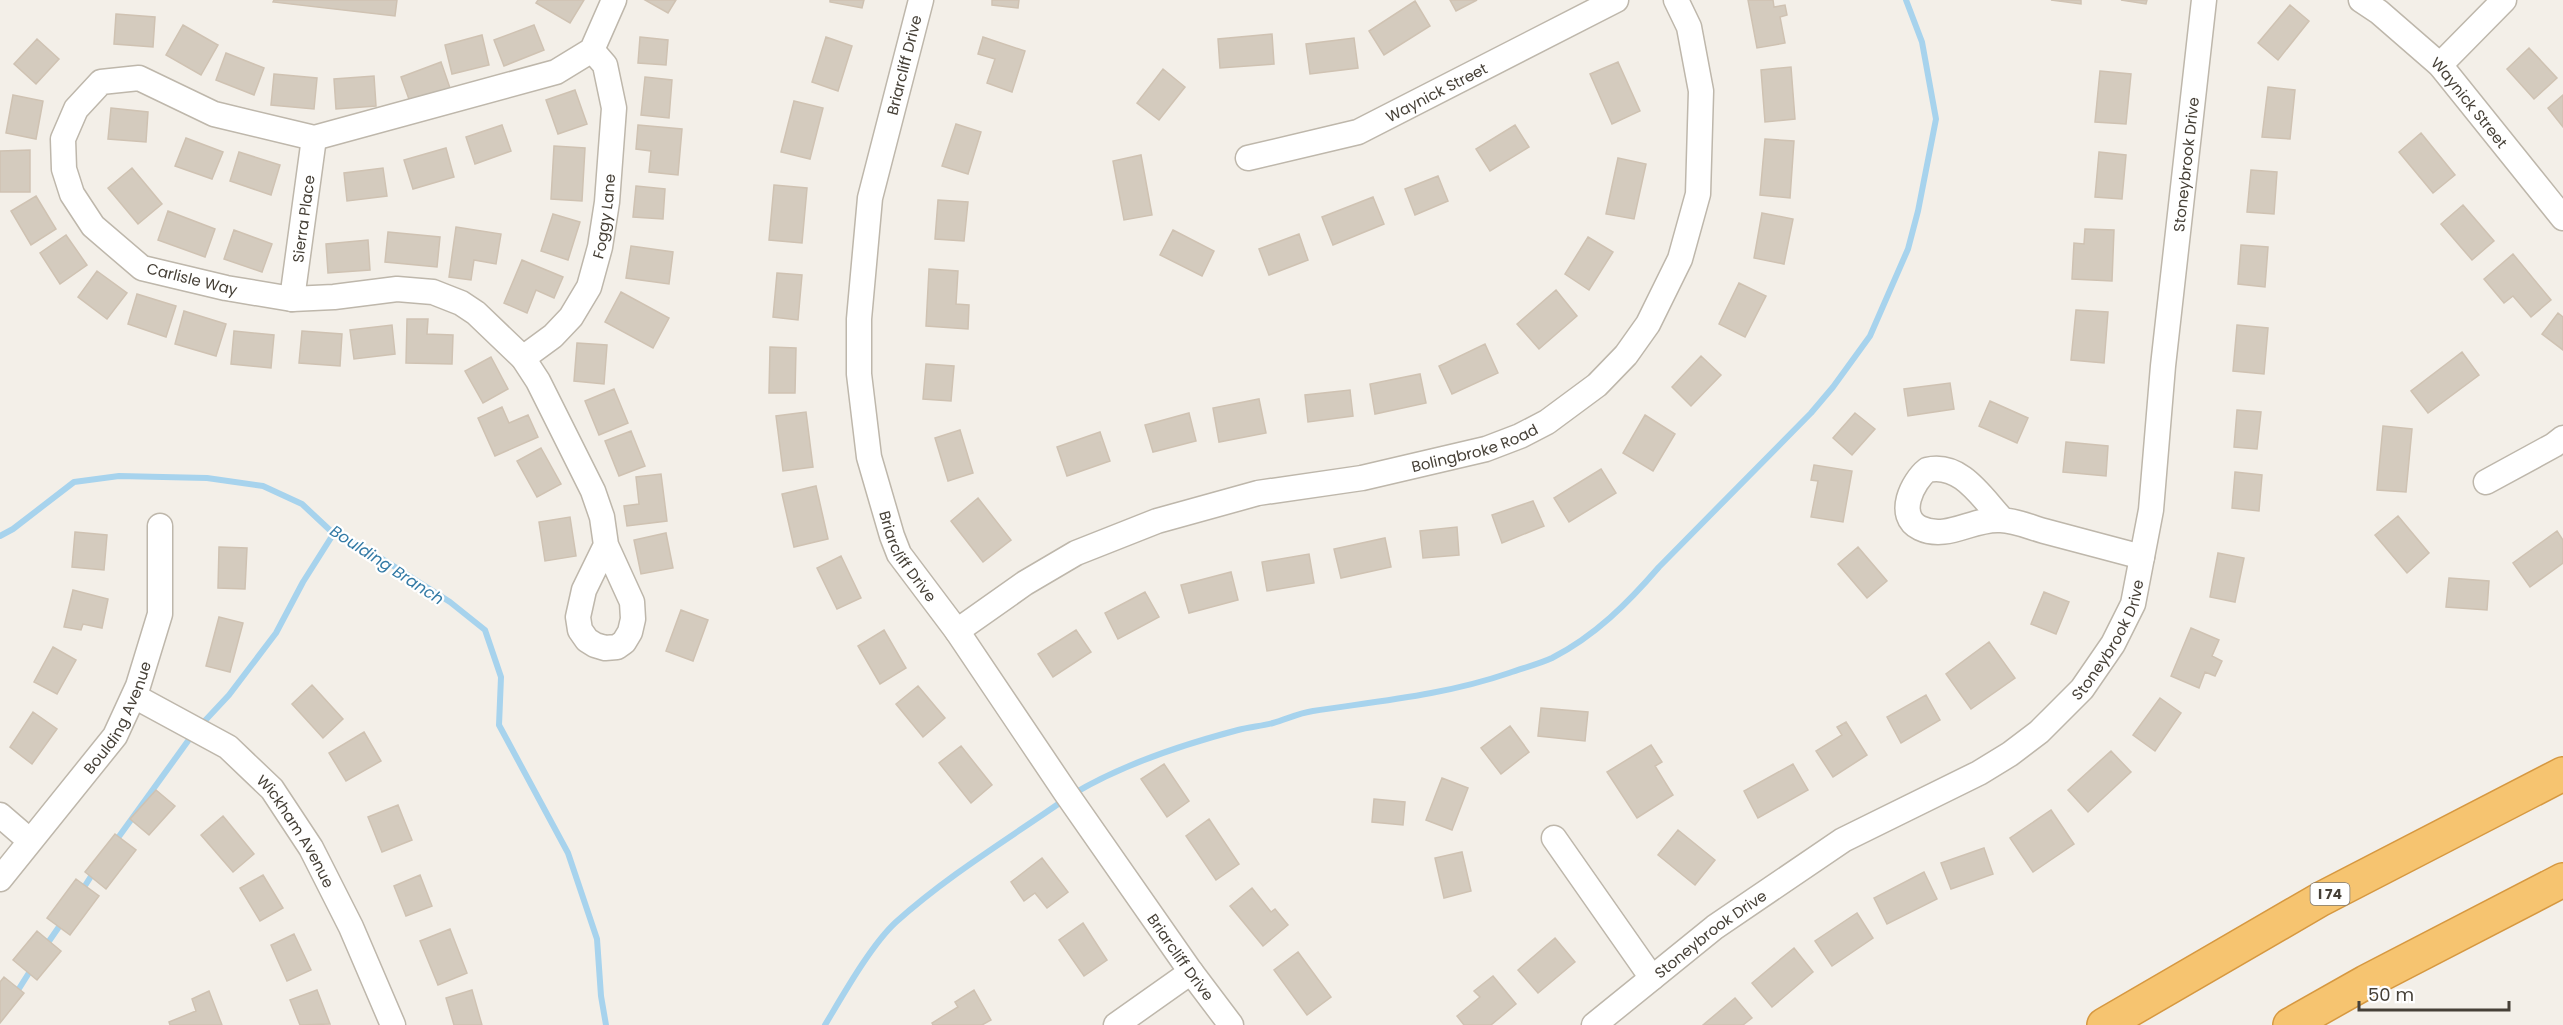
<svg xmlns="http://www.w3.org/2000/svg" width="2563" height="1025" viewBox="0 0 2563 1025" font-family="Poppins,sans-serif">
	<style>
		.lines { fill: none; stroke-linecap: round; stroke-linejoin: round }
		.stream { stroke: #a7d3ed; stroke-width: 6 }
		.building { fill: #d4cbbe; stroke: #cfc2b2; stroke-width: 1.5 }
		.street-casing { stroke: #beb7ab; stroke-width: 27 }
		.highway-casing { stroke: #d69840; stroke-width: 36 }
		.street { stroke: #fff; stroke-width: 24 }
		.highway { stroke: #f6c470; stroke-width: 33 }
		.labels { text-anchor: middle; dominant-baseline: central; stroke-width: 4.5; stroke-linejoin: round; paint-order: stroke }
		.shield { fill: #fff; stroke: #7e7973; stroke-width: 1.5 }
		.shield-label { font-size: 14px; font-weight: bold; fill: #464037 }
		.street-label { font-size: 15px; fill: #464037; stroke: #fff }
		.water-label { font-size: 16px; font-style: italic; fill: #337aa5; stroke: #fff }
	</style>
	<rect width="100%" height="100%" fill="#f3efe8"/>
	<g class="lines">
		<path class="stream" d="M0,536L13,529L74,482L119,476L207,478L263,486L302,504L333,533L363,547L395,567L450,602L485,630L501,677L499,725L568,853L597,939L601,996L606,1025
			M200,726L229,695L276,633L303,582L334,533
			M1073,794C1123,764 1181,745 1238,730C1249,727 1262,726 1273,723C1287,719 1299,713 1313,711C1379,701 1445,695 1509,673C1523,668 1539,664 1552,658C1595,636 1628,603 1659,567L1811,413L1833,387L1870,336L1908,249L1918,211L1936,119L1922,42L1906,0
			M115,842L193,734
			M81,892L95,870
			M45,947L63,921
			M15,995L32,968
			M825,1025C843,995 871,945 896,922C947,876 1008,839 1064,800"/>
	</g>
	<path class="building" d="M274,0H397L395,16L273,2Z
		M538,0H584L570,23L536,3Z
		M645,0H676L668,13Z
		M830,0H864L862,8L830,2Z
		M992,0H1019L1018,8L992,5Z
		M1450,0H1477L1456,11Z
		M1748,0H1773L1774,7L1785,5L1787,15L1780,17L1785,43L1757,48Z
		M2051,0H2081V4Z
		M2121,0H2147L2146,4Z
		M1415,1L1430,26L1384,55L1369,31Z
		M2290,5L2309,21L2278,60L2258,43Z
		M116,14L155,17L153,47L114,44Z
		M183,25L218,45L201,75L166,55Z
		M534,25L544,50L504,66L494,40Z
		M1272,34L1274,64L1220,68L1218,39Z
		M482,35L489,65L452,74L445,45Z
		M640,37L668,40L666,65L638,63Z
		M826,37L852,46L838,91L812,82Z
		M983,37L1025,51L1012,92L987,83L995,59L978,54Z
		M1354,38L1358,68L1310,74L1306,44Z
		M37,39L59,59L36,84L14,64Z
		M2529,48L2557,78L2534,99L2507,69Z
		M226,53L264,68L254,95L216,80Z
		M441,62L450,88L410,102L401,77Z
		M1618,62L1640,111L1612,124L1590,74Z
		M1791,67L1795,119L1765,122L1761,70Z
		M1163,69L1185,87L1159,120L1137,103Z
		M2100,71L2131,74L2126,124L2095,122Z
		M274,74L317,78L314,109L271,105Z
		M374,76L376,106L336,109L334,79Z
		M645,77L672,80L669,118L641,115Z
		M2268,87L2295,90L2290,139L2262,137Z
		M575,90L587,124L558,134L546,100Z
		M13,95L43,101L36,139L6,133Z
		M2563,95V127L2548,108Z
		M794,101L823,108L810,159L781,152Z
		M111,108L148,112L146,142L108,139Z
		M956,124L981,132L968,174L942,166Z
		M502,125L511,151L475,164L466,137Z
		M638,125L682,129L678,175L649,172L651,151L636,149Z
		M1515,125L1529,147L1490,171L1476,149Z
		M2421,133L2455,175L2433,193L2399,152Z
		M186,138L223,152L212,179L175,166Z
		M1765,139L1794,141L1790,198L1760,195Z
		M554,146L585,148L582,201L551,199Z
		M446,148L454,177L413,189L404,160Z
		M30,150V192H0V151Z
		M239,152L280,165L271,195L230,181Z
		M2099,152L2126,155L2122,199L2095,197Z
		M1141,155L1152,215L1124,220L1113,161Z
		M1618,158L1646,164L1634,219L1606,214Z
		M132,168L162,204L138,224L108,188Z
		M383,168L387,196L347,201L344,173Z
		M2251,170L2277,172L2274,214L2247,212Z
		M1438,176L1448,201L1415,215L1405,189Z
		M774,185L807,188L802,243L769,240Z
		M636,186L665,189L663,219L633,217Z
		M36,196L56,229L31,245L11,211Z
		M1373,197L1384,224L1333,245L1322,217Z
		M938,200L968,202L964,241L935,239Z
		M2463,205L2494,241L2472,260L2441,224Z
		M168,211L215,229L205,257L158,240Z
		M1762,213L1793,219L1784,264L1754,258Z
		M553,214L580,222L568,260L541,251Z
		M456,227L501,234L496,264L474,260L471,280L449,277Z
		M2085,229L2114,230L2112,281L2072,279L2074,243L2084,244Z
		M234,230L272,244L262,272L224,259Z
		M1173,230L1214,251L1202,276L1160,255Z
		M388,232L440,237L437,267L385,262Z
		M1299,234L1308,260L1269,275L1259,249Z
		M66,235L87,265L60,284L40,253Z
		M1588,237L1613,252L1589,290L1565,274Z
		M368,240L370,270L328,273L326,244Z
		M2241,245L2268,247L2265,287L2238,284Z
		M631,246L673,252L669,284L626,278Z
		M2513,254L2551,300L2531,317L2513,296L2504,303L2484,279Z
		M522,260L563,277L554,298L536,290L527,313L504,303Z
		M929,269L958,271L956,304L969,305L968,329L926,326Z
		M97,271L127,293L107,319L78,297Z
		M777,273L802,275L798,320L773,317Z
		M1739,283L1766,296L1745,337L1719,324Z
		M1556,290L1577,316L1539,349L1517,324Z
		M621,292L669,318L653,348L605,322Z
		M137,294L176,306L166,337L128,324Z
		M2076,310L2108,312L2104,363L2071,360Z
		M184,311L226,324L216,356L175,344Z
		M2558,313L2563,317V350L2542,334Z
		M407,319H428L427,334L453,335L452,364L406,363Z
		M392,325L395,354L354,359L350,330Z
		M2237,325L2268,328L2264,374L2233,371Z
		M234,331L274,335L271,368L231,364Z
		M302,331L342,334L340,366L299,363Z
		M577,343L607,345L604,384L574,381Z
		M1485,344L1498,373L1452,394L1439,366Z
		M770,347L796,348L795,393H769Z
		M2462,352L2479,375L2428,413L2411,391Z
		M1701,356L1721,375L1691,406L1672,387Z
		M491,357L508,389L483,403L465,371Z
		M926,364L954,366L951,401L923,399Z
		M1420,374L1426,403L1375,414L1370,384Z
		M1950,383L1954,409L1908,416L1904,389Z
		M614,389L628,423L599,435L585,401Z
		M1350,390L1353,416L1308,422L1305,395Z
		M1259,399L1266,433L1219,442L1213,408Z
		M1990,401L2028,418L2017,443L1979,426Z
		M502,407L509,423L528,415L538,437L495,456L478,418Z
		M2237,410L2261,412L2257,449L2234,447Z
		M806,412L813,467L783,471L776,416Z
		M1189,413L1196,441L1153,452L1145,425Z
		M1855,413L1875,429L1852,455L1833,438Z
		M1645,415L1675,434L1653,471L1623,453Z
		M2383,426L2412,429L2406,492L2377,490Z
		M960,430L973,473L948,481L935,438Z
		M631,431L645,466L619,476L605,441Z
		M1100,432L1110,461L1067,476L1057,447Z
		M2066,442L2108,446L2106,476L2063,472Z
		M541,448L561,484L537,497L517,461Z
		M1814,465L1852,471L1843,522L1811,517L1818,481L1811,480Z
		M1601,469L1616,493L1569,522L1554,498Z
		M2235,472L2262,475L2259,511L2232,508Z
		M661,474L667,521L627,526L624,506L639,504L636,477Z
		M816,486L828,539L794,547L782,494Z
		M978,498L1011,540L983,562L951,521Z
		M1533,501L1544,526L1502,543L1492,515Z
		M2398,516L2429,553L2407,573L2375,535Z
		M570,517L576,556L545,561L539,522Z
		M1457,527L1459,555L1423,558L1420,531Z
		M2557,531L2563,540V563L2530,587L2513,563Z
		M75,532L107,535L104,570L72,567Z
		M666,533L673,568L641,574L634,540Z
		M1385,538L1391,567L1341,578L1334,549Z
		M219,547L247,548L245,589L218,588Z
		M1858,547L1887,581L1867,598L1838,564Z
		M2218,553L2244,558L2235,602L2210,597Z
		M1309,554L1314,583L1267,591L1262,562Z
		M841,556L861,598L837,609L817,568Z
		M1231,572L1238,600L1189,613L1181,585Z
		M2449,578L2489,581L2487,610L2446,607Z
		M73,590L108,599L102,628L83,624L81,630L64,627Z
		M1145,592L1159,617L1118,639L1105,613Z
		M2044,592L2069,602L2056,634L2031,624Z
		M681,610L708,620L693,661L666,651Z
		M219,617L243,623L230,672L206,666Z
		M2191,628L2219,640L2212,656L2222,661L2215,676L2205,672L2199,688L2171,676Z
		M884,630L906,668L880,684L858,646Z
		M1076,630L1091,652L1053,677L1038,654Z
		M1989,642L2015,678L1971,709L1946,674Z
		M53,647L76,660L57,694L34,682Z
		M312,685L343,719L323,738L292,704Z
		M918,686L945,718L923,737L896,704Z
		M1926,695L1940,720L1901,743L1887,717Z
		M2160,698L2181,713L2155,751L2133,735Z
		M1541,708L1588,712L1585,741L1538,736Z
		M33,712L57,729L32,764L10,747Z
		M1846,722L1867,755L1833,777L1816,751L1842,735L1837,727Z
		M1510,726L1529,752L1501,774L1481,748Z
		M364,732L381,761L346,781L329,753Z
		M1651,745L1662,762L1655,766L1673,795L1637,818L1607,772Z
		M961,746L992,785L971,803L939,763Z
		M2111,751L2131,772L2088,812L2068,790Z
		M1164,764L1189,801L1167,817L1141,779Z
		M1793,764L1808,790L1758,818L1744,791Z
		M1442,778L1468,788L1452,830L1426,820Z
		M156,790L175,806L149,835L130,819Z
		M1374,799L1405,802L1403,825L1372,822Z
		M398,805L412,840L382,852L368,817Z
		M2051,810L2074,844L2033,872L2010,838Z
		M223,816L254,854L233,872L201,835Z
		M1209,819L1239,864L1216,880L1186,836Z
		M1678,830L1715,860L1695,885L1658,855Z
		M115,834L136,850L106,889L85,872Z
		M1984,848L1993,874L1951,889L1941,863Z
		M1462,852L1471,891L1444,898L1435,858Z
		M1042,858L1068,892L1047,908L1035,893L1024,901L1011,882Z
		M1924,872L1937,899L1887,924L1874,898Z
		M263,875L283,908L260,921L240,888Z
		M420,875L432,906L406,916L394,886Z
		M76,879L99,896L70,935L47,918Z
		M1252,888L1271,912L1275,909L1288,925L1263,946L1230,906Z
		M1857,913L1873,938L1832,966L1815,941Z
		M1083,923L1107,960L1084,976L1059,940Z
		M450,929L467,973L438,985L420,941Z
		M37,931L61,951L37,980L13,960Z
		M294,934L311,970L287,981L271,945Z
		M1555,938L1575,962L1538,993L1518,970Z
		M1794,948L1813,972L1772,1007L1752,983Z
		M1298,952L1331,997L1307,1015L1274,970Z
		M1493,976L1516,1004L1491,1025H1464L1457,1016L1480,997L1474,991Z
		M4,977L24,993L0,1023V982Z
		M317,990L330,1024L300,1025L290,1000Z
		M472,990L482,1025H454L446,998Z
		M974,990L991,1020L982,1025H933L932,1023L958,1007L955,1002Z
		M209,991L222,1025H170L169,1022L196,1011L192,999Z
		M1735,998L1752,1018L1743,1025H1703Z"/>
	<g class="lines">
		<defs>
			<g id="street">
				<path id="s1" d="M921,0L870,198L859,319V374L869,457L892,536L899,554L957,631L1066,793L1191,972L1231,1025"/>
				<path id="s2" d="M2361,0L2379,12L2440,65L2563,218"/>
				<path d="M2440,65L2504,0"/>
				<path id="s3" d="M1248,158L1358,132L1616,0"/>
				<path id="s4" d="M292,299L314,138"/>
				<path id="s5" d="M523,358L553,336L571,317L589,287L600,247L607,202L614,108L605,65L592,50"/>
				<path d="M2486,482L2554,445L2563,438"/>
				<path d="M2002,519C1982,498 1961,462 1927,470C1913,481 1895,516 1920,528C1947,541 1973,518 2000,520C2014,520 2030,527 2044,531C2077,540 2109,548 2142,557"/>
				<path d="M606,545L584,590L578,617L580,630L587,640L595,645L605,648L617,647L624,642L630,632L633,619L632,602L606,545L602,517L593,491L538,381L523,358L476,313L461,303L433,292L397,289L334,297L292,299L226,288L142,268L93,226L72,194L64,169L63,139L76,109L101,82L139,78L214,114L314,138L556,72L592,50L614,0"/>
				<path id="s6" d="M957,631L1025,583L1076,553L1157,521L1258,493L1362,478L1486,449L1520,436L1547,422L1597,385L1626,355L1648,324L1680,259L1698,194L1701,91L1689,27L1676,0"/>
				<path id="s7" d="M134,696L228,747L272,789L311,848L351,927L393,1025"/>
				<path d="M0,815L29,840"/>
				<path d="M1554,838L1652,978"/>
				<path id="s8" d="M0,879L115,736L138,686L160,614V526"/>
				<path d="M1116,1025L1191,972"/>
				<path id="s9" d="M1594,1025L1715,927L1843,840L1979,773L2010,754L2039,732L2082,689L2113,644L2133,604L2151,510L2163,366L2204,0"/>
			</g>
			<path id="highway" d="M2104,1025L2321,899L2563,774
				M2290,1025L2366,982L2563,880"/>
		</defs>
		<use href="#street" class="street-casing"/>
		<use href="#highway" class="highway-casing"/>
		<use href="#street" class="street"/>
		<use href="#highway" class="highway"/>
	</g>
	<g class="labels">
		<rect class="shield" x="2310.5" y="883" width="39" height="22" rx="4.5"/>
		<g class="shield-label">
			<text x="2330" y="894">I 74</text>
		</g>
		<g class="street-label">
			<text transform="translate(904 65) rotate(-76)">Briarcliff Drive</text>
			<text stroke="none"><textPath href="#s3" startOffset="201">Waynick Street</textPath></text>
			<text stroke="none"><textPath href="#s2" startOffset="150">Waynick Street</textPath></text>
			<text stroke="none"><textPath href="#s9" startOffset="1138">Stoneybrook Drive</textPath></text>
			<text stroke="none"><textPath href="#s5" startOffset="171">Foggy Lane</textPath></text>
			<text stroke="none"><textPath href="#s4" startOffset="81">Sierra Place</textPath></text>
			<text transform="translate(192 279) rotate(14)">Carlisle Way</text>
			<text stroke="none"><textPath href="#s6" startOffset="556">Bolingbroke Road</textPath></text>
			<text stroke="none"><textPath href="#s1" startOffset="572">Briarcliff Drive</textPath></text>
			<text stroke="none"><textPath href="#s9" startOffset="652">Stoneybrook Drive</textPath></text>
			<text stroke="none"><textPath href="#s8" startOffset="201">Boulding Avenue</textPath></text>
			<text stroke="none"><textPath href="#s7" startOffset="216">Wickham Avenue</textPath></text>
			<text stroke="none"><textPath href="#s9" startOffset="148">Stoneybrook Drive</textPath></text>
			<text stroke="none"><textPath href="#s1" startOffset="1058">Briarcliff Drive</textPath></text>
		</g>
		<g class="water-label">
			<text transform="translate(387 565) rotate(33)">Boulding Branch</text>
		</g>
	</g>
	<path d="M2359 1001v9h150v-9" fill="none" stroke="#464037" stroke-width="3"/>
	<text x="2368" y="1001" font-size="18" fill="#464037" stroke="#ffffff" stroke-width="4.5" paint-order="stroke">50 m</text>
</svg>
